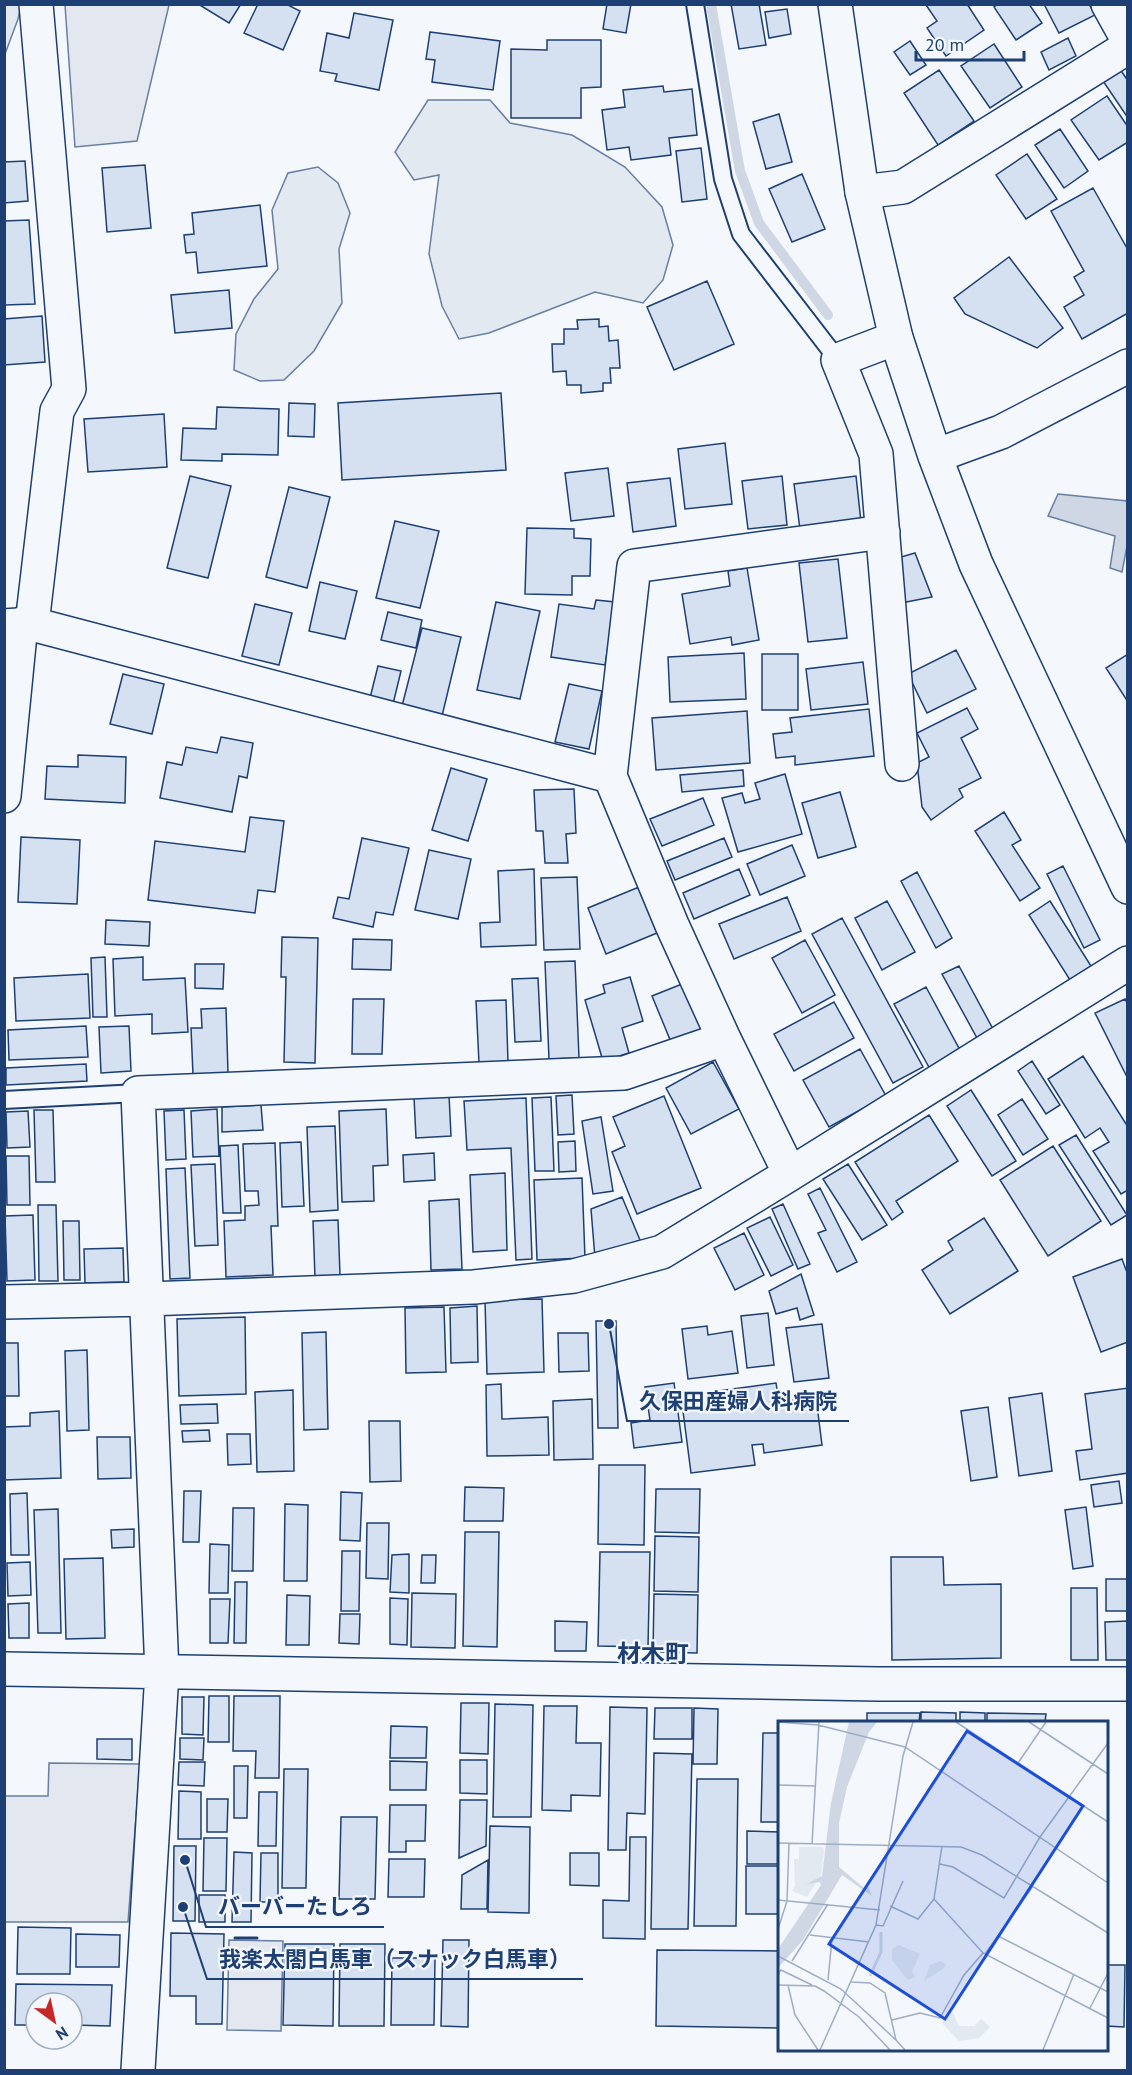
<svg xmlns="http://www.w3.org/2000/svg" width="1132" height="2075" viewBox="0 0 1132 2075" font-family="'PT Sans','Noto Sans JP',sans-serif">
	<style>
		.green { fill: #e3e9f0; stroke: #687fa3; stroke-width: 1.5 }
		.parking { fill: #e3e8f0; stroke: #687fa3; stroke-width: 1.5 }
		.water { fill: #cfd7e4; stroke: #687fa3; stroke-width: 1.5 }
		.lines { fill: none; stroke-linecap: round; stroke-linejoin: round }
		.stream { stroke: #cfd7e4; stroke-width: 10 }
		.building { fill: #d5e0f0; stroke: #1d3f73; stroke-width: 1.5 }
		.service-casing { stroke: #1d3f73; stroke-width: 20 }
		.minor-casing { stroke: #1d3f73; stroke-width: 36 }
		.tertiary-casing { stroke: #1d3f73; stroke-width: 36 }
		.service { stroke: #f4f7fb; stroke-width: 16 }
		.minor { stroke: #f4f7fb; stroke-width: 33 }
		.tertiary { stroke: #f4f7fb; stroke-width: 33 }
		.wall { stroke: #1d3f73; stroke-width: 3 }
		.labels { text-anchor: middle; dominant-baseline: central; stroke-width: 4.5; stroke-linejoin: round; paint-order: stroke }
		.quarter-label { font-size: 24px; font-weight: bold; fill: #1d3f73; stroke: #f4f7fb }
		.inset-river { fill: none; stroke: #cfd7e4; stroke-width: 3 }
		.inset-road { fill: none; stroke: #9eadc5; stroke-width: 1.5 }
		.view { fill: #1d4ed8; fill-opacity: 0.15; stroke: #1d4ed8; stroke-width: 3 }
		.inset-edge { fill: none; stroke: #1d3f73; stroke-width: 3 }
		.leader { fill: none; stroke: #1d3f73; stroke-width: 2 }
		.callout-dot { fill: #1d3f73; stroke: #f4f7fb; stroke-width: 2 }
		.callout-label { font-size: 22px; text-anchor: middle; font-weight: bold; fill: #1d3f73; stroke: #f4f7fb; stroke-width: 4.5; stroke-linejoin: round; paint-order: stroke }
	</style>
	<rect width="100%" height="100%" fill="#f4f7fb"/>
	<path class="green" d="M5,5H21L18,19L5,54Z
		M428,100H490L510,123L572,135L625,167L662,207L673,245L663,280L643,303L595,292L489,333L459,339L442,306L429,254L439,175L414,180L395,152Z
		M318,167L338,183L350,213L339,249L342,303L314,351L284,380L260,381L234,370L236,334L254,299L278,269L272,210L288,173Z"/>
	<path class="parking" d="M65,5H169L137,141L75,147Z
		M49,1763L140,1764L128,1922H5V1796H48Z
		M229,1940L283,1941L281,2031L227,2030Z"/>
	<path class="water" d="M1058,494L1127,501V546L1122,572L1110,568L1115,536L1048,516Z"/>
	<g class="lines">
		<path class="stream" d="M711,4L740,171L759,223L828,315"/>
	</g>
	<path class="building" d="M198,4H241L229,23Z
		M258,4H286L300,11L283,50L244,33Z
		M607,4H631L626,33L603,29Z
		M731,4H759L766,45L739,49Z
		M967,4L984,30L946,56L927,28L937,21L926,5Z
		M998,4H1029L1042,23L1016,40L994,7Z
		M1044,4H1089L1095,15L1059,33Z
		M787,9L791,34L769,38L765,12Z
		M354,13L393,20L379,90L335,81L337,74L320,71L327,33L349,38Z
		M430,32L500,41L493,90L432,82L435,60L426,59Z
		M1068,38L1076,56L1049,70L1041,52Z
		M547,40H601V87L581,88V118H511V49L547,50Z
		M910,41L926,65L910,75L894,52Z
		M994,44L1022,87L990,108L961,66Z
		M1120,69L1128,81V118L1103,81Z
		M939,70L974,121L938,145L904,93Z
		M663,86L664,92L692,89L697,135L669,138L671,155L631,160L629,147L607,150L602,110L625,107L623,90Z
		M1107,96L1128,127V142L1099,160L1071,120Z
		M779,114L792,162L766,169L753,122Z
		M1060,129L1088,171L1064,188L1035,145Z
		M701,148L707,199L682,202L676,151Z
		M1027,154L1057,199L1026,219L996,175Z
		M25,161L28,201L4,203V162Z
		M145,165L151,228L107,232L102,168Z
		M802,174L825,229L792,242L769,189Z
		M1093,188L1128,250V313L1082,339L1064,307L1084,295L1074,277L1084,271L1051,211Z
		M260,205L267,266L198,273L196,252L186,253L184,235L194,234L192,213Z
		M29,220L35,304L4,305V221Z
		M1009,257L1063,328L1037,348L965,314L954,298Z
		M707,281L734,344L674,370L647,307Z
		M229,290L232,328L175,333L171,295Z
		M42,316L45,362L4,365V319Z
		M599,319V327L608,326L609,341L618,340L620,368H610L611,383H603V391L581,393V385H567L566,371L553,372L552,344H564V329H578L577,320Z
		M501,393L506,470L342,480L338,403Z
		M289,403L315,404L314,437L288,436Z
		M217,407L279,409L278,455L222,454V461L181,460L183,428L216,429Z
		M164,414L167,467L88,472L84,419Z
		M725,443L732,504L685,509L678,449Z
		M608,468L614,516L571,521L565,473Z
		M190,476L231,486L208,578L167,568Z
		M782,476L787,525L748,529L742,481Z
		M856,476L861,522L800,529L794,484Z
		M670,478L676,526L633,532L627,483Z
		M289,487L330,497L307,588L266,577Z
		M395,521L439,531L420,608L376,598Z
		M527,528L574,529V538L591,539L590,576H572V595L525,594Z
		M915,553L932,597L901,603V557Z
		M838,559L847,638L808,642L799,563Z
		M747,568L759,640L732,645L731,637L690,644L682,594L730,586L728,571Z
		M320,582L357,591L345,639L309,631Z
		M596,600L615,602L605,665L551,657L559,604L594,609Z
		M496,602L540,611L520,699L477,690Z
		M255,604L292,613L279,665L242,656Z
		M388,612L422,620L416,648L381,640Z
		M422,628L461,637L442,716L402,706Z
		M956,650L976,689L927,713L908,674Z
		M744,653L746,699L670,702L668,657Z
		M762,654H798V710H762Z
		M1128,654V702L1106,668Z
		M863,662L868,704L811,710L806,669Z
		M378,666L401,671L393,704L370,698Z
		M123,674L164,684L152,734L110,724Z
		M569,684L602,691L589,749L555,742Z
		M967,708L978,729L961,738L981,778L959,789L963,797L931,820L922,807L917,763L929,757L917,733Z
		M869,709L874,756L795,765V756L776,758L773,734L792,732L790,718Z
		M747,711L750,763L656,770L652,718Z
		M221,737L253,743L247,778L239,776L232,812L160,798L167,762L182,765L186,747L217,753Z
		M78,755L126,757L125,803L45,799L47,766L78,767Z
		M451,768L487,779L468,841L432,830Z
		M743,770L744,786L682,792L680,775Z
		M785,774L802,834L738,852L722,798L742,793L745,803L760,799L755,783Z
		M574,789L576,833L566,834L568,863H545L543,831H536L534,790Z
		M840,792L856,847L818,858L802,803Z
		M703,798L714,825L662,846L650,819Z
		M1004,812L1021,840L1012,845L1040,888L1020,901L975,831Z
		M250,817L284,821L275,892L258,890L255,913L148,900L155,841L245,852Z
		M21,837L80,840L77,904L18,902Z
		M362,838L409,848L393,915L376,912L373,927L333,918L338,897L349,899Z
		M724,838L732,857L675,880L667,861Z
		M792,845L805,876L760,895L747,864Z
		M429,850L471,859L458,919L415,910Z
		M1063,866L1100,940L1084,948L1047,874Z
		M534,869L536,945L481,947L480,923L500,922L498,871Z
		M739,869L750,895L694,919L683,893Z
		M917,872L952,938L936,948L901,881Z
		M577,877L580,949L544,950L541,878Z
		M639,887L657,933L606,954L588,908Z
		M787,897L801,931L734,959L719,924Z
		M887,901L915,952L882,970L855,918Z
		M1050,901L1091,966L1070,980L1029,915Z
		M842,918L923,1067L893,1083L812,934Z
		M106,920L150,922L149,946L105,944Z
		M282,937L318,938L315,1063L284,1062L286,977H281Z
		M353,939L392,940L391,970L352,969Z
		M805,940L835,995L802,1013L772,958Z
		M105,957L107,1017H93L91,958Z
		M143,957V980L185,978L188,1032L152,1034V1014L115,1016L113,959Z
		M575,961L579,1058L549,1059L545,962Z
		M195,964H224L223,989L195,988Z
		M959,966L993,1029L977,1038L942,974Z
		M88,974L90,1018L16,1021L14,978Z
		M630,977L643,1021L622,1028L629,1053L603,1061L585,1000L605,993L603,985Z
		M538,978L541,1041L515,1042L512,979Z
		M687,982L706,1028L671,1042L652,996Z
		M926,987L961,1052L930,1069L894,1004Z
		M353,999H384L382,1054H352Z
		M1125,999L1128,1004V1079L1095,1013Z
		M506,1000L508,1062L479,1063L476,1001Z
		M834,1002L854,1038L794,1071L774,1034Z
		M226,1008L228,1073L193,1075L191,1028H202L201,1009Z
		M86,1026L88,1057L9,1060L8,1030Z
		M129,1026L131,1071L101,1073L99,1027Z
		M860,1049L886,1096L829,1127L803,1080Z
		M1083,1056L1128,1127V1190L1121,1194L1093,1151L1109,1142L1100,1128L1085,1138L1048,1079Z
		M1032,1061L1060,1105L1046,1114L1018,1071Z
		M713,1062L739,1109L691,1134L666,1088Z
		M86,1064L87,1081L6,1085V1068Z
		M971,1090L1016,1161L992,1176L947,1106Z
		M449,1095L451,1136L416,1138L414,1097Z
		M572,1095L574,1134L558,1135L556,1096Z
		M664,1096L701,1188L637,1214L612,1152L625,1146L613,1117Z
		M551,1097L554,1171H535L532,1098Z
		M526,1098L532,1259L516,1260L511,1148L467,1150L464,1101Z
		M1022,1099L1048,1139L1023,1155L998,1115Z
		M261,1105L263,1130L222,1132V1107Z
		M217,1109L219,1156L193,1157L191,1111Z
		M386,1109L388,1165L373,1166L374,1201L342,1202L339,1111Z
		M34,1110H53L55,1182H36Z
		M184,1110L186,1159L166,1160L164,1111Z
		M28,1111L30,1147L7,1148L6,1112Z
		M929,1115L958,1161L896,1201L903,1212L892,1220L855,1162Z
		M601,1117L613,1191L593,1194L582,1121Z
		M335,1126L338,1210L310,1212L307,1127Z
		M1076,1135L1127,1215L1111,1225L1059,1145Z
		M575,1141L576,1171L559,1172L558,1142Z
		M301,1142L304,1206L282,1207L280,1143Z
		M275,1143L278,1226H271L273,1275L226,1277L224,1221L245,1220V1206L259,1205L258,1191H245L243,1144Z
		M238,1145L241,1213H223L220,1146Z
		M1053,1146L1101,1221L1048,1256L1000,1180Z
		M434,1153L435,1180L404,1182L403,1155Z
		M6,1156H29L30,1205H7Z
		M215,1164L218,1245L195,1246L191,1165Z
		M848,1164L887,1225L862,1240L823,1179Z
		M185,1168L190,1278L170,1279L166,1169Z
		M505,1173L507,1250L473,1252L470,1175Z
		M582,1178L585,1258L537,1260L534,1180Z
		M820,1188L857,1262L837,1272L818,1233L826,1230L808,1194Z
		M622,1197L640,1240L595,1258L591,1209Z
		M459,1199L462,1269L431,1270L429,1201Z
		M783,1204L810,1264L798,1269L772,1209Z
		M38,1205H56L58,1281H39Z
		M33,1215L35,1280L7,1281L5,1216Z
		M770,1217L793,1265L771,1276L747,1228Z
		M984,1218L1018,1271L950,1314L922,1270L953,1250L948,1241Z
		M338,1220L340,1275L315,1277L313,1221Z
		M63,1221H79L80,1280H64Z
		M744,1233L764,1275L735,1290L714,1248Z
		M123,1248L124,1282L85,1283L84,1249Z
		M1122,1259L1128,1275V1342L1101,1352L1073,1277Z
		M801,1274L814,1315L800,1320L797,1308L776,1314L769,1291Z
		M542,1299L544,1372L487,1374L485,1300Z
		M477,1306L478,1362L451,1363L450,1308Z
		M444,1307L446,1372L406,1373L405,1308Z
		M768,1313L774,1365L747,1368L741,1316Z
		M245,1317L246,1394L179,1396L177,1319Z
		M596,1321H616L618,1428H598Z
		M822,1324L829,1378L794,1382L786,1328Z
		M707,1326L708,1335L732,1331L738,1373L688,1379L682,1329Z
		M326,1332L328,1429L304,1430L302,1333Z
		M558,1333H588L589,1371L559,1372Z
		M4,1343H18L19,1396H4Z
		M87,1350L89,1430L67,1431L65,1351Z
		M674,1383L682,1442L634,1448L631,1423L650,1420L645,1387Z
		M776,1383L779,1402L816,1397L822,1445L764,1453L763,1444L752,1445L755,1465L691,1473L681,1396Z
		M501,1384L502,1419L548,1417L549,1455L487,1456L486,1385Z
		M1128,1388V1473L1080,1480L1076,1451L1092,1449L1085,1394Z
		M293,1390L294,1471L257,1472L255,1392Z
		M1042,1393L1052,1471L1019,1476L1009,1398Z
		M592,1399L593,1459L554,1460L553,1401Z
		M217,1404L218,1423L181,1424L180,1405Z
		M988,1407L997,1477L971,1481L961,1411Z
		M59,1411L61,1478L4,1480V1427L30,1426V1413Z
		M369,1421H400L401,1481L370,1482Z
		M209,1430L210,1441L183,1442L182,1431Z
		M227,1434H250L251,1464L228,1465Z
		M97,1437H130L131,1478L98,1479Z
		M599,1465H645L644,1545L598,1544Z
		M1119,1481L1122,1503L1094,1507L1091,1485Z
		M465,1487L504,1488L503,1521H464Z
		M656,1489H700L699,1533L655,1532Z
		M184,1491H201L199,1542H183Z
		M341,1492L362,1493L360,1541L340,1540Z
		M27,1493L29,1555H11L10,1494Z
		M285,1504L308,1505L307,1581H284Z
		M1086,1507L1093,1566L1073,1569L1065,1510Z
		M233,1508H254L253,1571H232Z
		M58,1509L61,1633H38L34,1510Z
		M367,1523H389L388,1579L366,1578Z
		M134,1529V1547L112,1548L111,1530Z
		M465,1532H499L497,1647L463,1646Z
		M655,1536L699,1537L698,1592L654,1591Z
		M210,1544L229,1545L228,1593H209Z
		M342,1551H360L359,1611H341Z
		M600,1552H650L648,1647L598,1646Z
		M409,1554V1593L390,1592L392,1555Z
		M422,1555H436L435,1583H421Z
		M891,1557H943L944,1585L1001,1584V1658L892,1660Z
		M103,1558L105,1638L66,1639L64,1559Z
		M30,1562L31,1595L8,1596L7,1563Z
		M1106,1579H1128V1611H1106Z
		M235,1582H247L246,1643H234Z
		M1071,1588H1097L1098,1660H1071Z
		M412,1593L456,1594L455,1648L411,1647Z
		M654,1594L698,1595L697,1653L653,1652Z
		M287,1595L310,1596L309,1645H286Z
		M390,1598L408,1599L407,1645L390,1644Z
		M210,1599H230L228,1643H210Z
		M29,1603V1638H9L8,1604Z
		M340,1614H360L359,1644L339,1643Z
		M555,1621L587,1622L586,1651H555Z
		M1128,1621V1660H1106L1105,1622Z
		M209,1696H229V1742H208Z
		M234,1696H280L279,1778H255L256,1751H233Z
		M182,1697H204L203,1735L182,1734Z
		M461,1703H489L488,1754L460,1753Z
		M495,1704L533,1705L531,1817H493Z
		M544,1706H577L576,1743H601L600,1796L571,1795V1811L542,1810Z
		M610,1707L647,1708L645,1814L627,1813L626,1850H608Z
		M655,1708H692V1739H654Z
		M694,1708L718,1709L717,1764H693Z
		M921,1712L956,1713V1722H921Z
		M960,1712L985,1713V1722H960Z
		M867,1713H920L919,1722H867Z
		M987,1713L1046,1714L1045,1722H987Z
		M391,1726L427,1727L426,1758H390Z
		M763,1733H780V1822H761Z
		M180,1738H204L203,1760L180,1759Z
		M97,1739H132V1760L97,1759Z
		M654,1753L692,1754L688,1929H651Z
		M460,1760H487V1794L460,1793Z
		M390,1761L427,1762L426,1790H390Z
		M179,1762H205L204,1786L178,1785Z
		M234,1766H248L247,1818H234Z
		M284,1769H308L306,1888H282Z
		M697,1779H738L736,1926H694Z
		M179,1791L201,1792V1839H178Z
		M259,1792H277L276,1846H258Z
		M207,1799H228L227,1832H207Z
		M460,1800H487L486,1846L459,1858Z
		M390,1805H426L425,1841H406V1852H389Z
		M341,1817H377L375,1899H339Z
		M490,1826L530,1827L529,1913L488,1912Z
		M747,1831L780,1832V1864H747Z
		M630,1837H646L645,1939L603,1938V1900L629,1901Z
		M204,1838H227L226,1891H203Z
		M174,1846H196L195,1921H173Z
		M234,1852L252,1853L251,1922H232Z
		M261,1853H278V1902H260Z
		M570,1853H599V1886L570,1885Z
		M389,1859H425L424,1897H388Z
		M488,1860L487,1909H461L462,1875Z
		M746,1866H780V1914H746Z
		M199,1895H225V1922H199Z
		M18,1927L71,1928L70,1974H17Z
		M171,1933L224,1934L222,2024H196V1996H170Z
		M76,1934L120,1935L119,1967H76Z
		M443,1940H469L468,2027L441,2026Z
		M285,1944H334L333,2026L283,2025Z
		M340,1944H385L384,2026H339Z
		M657,1950L780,1951V2028L656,2026Z
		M392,1958H435L434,2025H391Z
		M1106,1965H1125L1124,2027L1106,2026Z
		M16,1984L112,1985L110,2026L72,2025V2003H36V2025H15Z"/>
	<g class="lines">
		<defs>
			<path id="service" d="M695,4L723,179L741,234L838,360
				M4,1100L138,1093"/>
			<path id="minor" d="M1108,4L1128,40
				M862,192L903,187L1128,47
				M896,338L838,360L876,454L902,764
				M32,624L57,411L69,389L36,4
				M4,626L32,624L610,776L672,925L724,1039L790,1174
				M610,776L634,566L883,532
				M4,796L21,624
				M4,1302L147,1299L474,1287L574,1276L662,1252L790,1174L1128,963
				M4,1669L878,1684H1128
				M138,2070L162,1672L138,1093L624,1073L724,1039"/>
			<path id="tertiary" d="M835,4L862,192L896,338L935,456L976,564L1128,887
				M935,456L1001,432L1128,366"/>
		</defs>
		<use href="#service" class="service-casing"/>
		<use href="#minor" class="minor-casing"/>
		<use href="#tertiary" class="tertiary-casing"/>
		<use href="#service" class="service"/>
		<use href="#minor" class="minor"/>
		<use href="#tertiary" class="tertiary"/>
		<path class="wall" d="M235,1938H257"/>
	</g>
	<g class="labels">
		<g class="quarter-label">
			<text x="653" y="1653">材木町</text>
		</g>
	</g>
	<g transform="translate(778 1721)">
		<rect width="330" height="330" fill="#f4f7fb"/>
		<path d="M21,126H45L46,131L43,154L29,176L14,170L17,165L16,138H21ZM121,224L142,233L134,251L137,256L130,259L114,239V228ZM163,240L168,244L165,248L146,260L152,244ZM174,290L181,305H196L203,298L212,306L201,317L181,320L165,303L164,297Z" fill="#e3e9f0"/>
		<path d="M71,1H99L91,11L69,66L61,102V146L86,167L90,165L94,175L64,154L25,219L0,247V228L43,164L42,161L28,163L44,155L53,82Z" fill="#cfd7e4"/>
		<path class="inset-river" d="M92,255L103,231V211"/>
		<path class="inset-road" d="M0,1L40,4L127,26L330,162M178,1L330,101M251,1L330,53M240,42L268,1M0,64L37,65M0,122L183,126L204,134L330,212M34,123L41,1M164,125L156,178L205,232L330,297M162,143L175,146L226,177L262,116L330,22M0,179L102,189M112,185L140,198L156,178M98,204L105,205L125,160M0,208L9,180L11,122M32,214L91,221M220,215L330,271M207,233L255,165M0,235L63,268L118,319M14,240L50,183M0,253L3,249L34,264M50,259L54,218M73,261L92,262L107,272L118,319L127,329M0,264L37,265L46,270L81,296L112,329M10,264L17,294L40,329M312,287L330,252M114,299L142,292L162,297L186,254L205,232M42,329L98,204L125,35L135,1M265,329L296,253"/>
		<path class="view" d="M189,10L305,85L167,298L51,223Z"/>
		<rect width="330" height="330" class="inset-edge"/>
	</g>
	<path class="leader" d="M609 1324L627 1421H849M185 1860L206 1927H384M183 1907L207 1979H583"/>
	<g class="callout-dot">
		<circle cx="609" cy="1324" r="6"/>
		<circle cx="185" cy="1860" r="6"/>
		<circle cx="183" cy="1907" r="6"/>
	</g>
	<g class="callout-label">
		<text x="738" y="1409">久保田産婦人科病院</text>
		<text x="295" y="1914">バーバーたしろ</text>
		<text x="395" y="1967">我楽太閤白馬車（スナック白馬車）</text>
	</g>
	<rect width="1132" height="2075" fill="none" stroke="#1d3f73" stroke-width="12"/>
	<g transform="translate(54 2021) rotate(147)"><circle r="28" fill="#f4f7fb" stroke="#9eadc5" stroke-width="1.5"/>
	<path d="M0-4.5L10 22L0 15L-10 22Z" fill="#c62828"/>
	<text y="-9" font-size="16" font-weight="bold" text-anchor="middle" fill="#1d3f73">N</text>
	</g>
	<path d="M916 51v9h108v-9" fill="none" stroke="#1d3f73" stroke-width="3"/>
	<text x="925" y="51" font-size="18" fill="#1d3f73" stroke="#f4f7fb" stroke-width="4.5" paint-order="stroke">20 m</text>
</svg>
